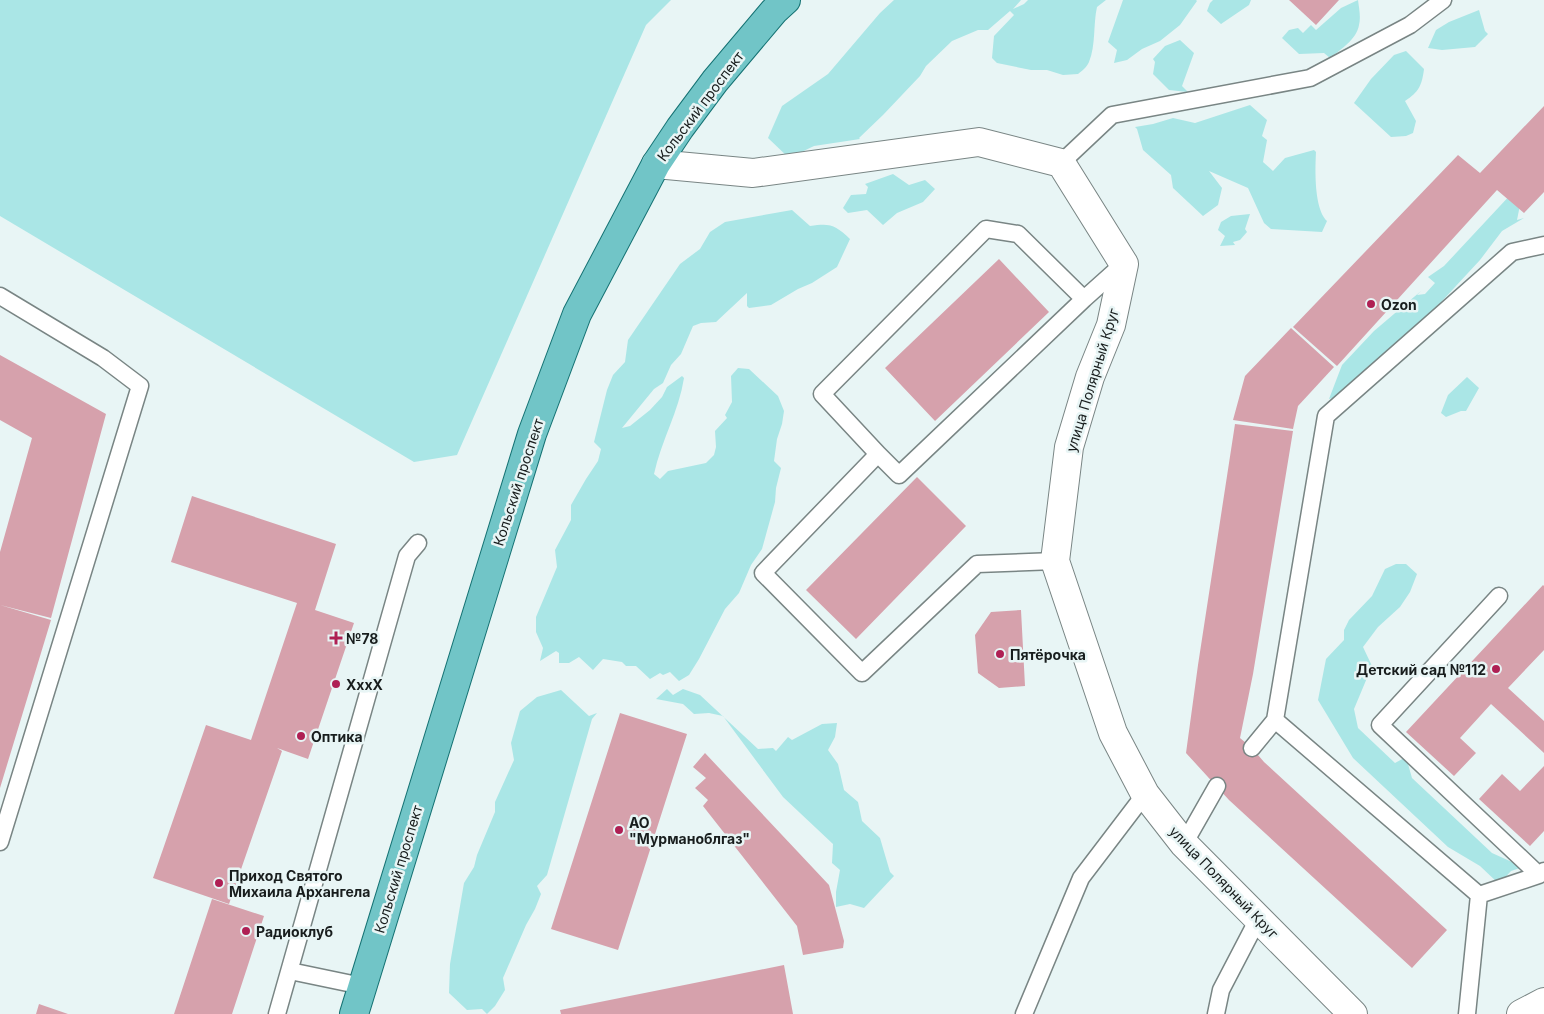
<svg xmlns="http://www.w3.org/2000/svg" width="1544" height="1014" viewBox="0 0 1544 1014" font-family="Inter,sans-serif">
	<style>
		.green { fill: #aae6e6 }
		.building { fill: #d6a1ac }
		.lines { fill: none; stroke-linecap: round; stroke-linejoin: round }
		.service-casing { stroke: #798584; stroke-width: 19 }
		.minor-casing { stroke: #798584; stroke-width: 30 }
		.primary-casing { stroke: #157273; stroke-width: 30 }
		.service { stroke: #fff; stroke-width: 16 }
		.minor { stroke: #fff; stroke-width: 28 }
		.primary { stroke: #71c5c7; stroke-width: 28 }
		.poi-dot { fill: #af2054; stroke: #e8f5f5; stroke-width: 2 }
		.labels { text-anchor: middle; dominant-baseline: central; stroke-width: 5; stroke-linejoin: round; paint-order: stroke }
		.street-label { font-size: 14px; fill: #181d1d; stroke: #e8f5f5 }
		.poi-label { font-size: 14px; font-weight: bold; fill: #181d1d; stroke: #e8f5f5; text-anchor: start }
	</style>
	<rect width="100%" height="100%" fill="#e8f5f5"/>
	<path class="green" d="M0,0H671L646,25L457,455L414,462L0,216Z
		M894,0H1021L1013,9L1024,4L1028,0H1106L1097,7C1093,25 1096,45 1089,62C1087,67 1082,71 1078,74L1063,75L1047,70H1031L997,63L992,58L994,36L1014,15L1010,11L988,30H978L952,41L926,66L920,76L883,115L859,138L860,139L814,146L789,158L768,138L782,106L828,74L880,13Z
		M1123,0H1196L1197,1L1180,25L1160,41L1142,49L1127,60L1114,63L1117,50L1108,42Z
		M1213,0H1251L1249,5L1221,24L1207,11L1210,3Z
		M1358,0C1359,8 1361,17 1359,25C1357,39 1340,50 1330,58L1324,53L1299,54L1282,38L1289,30L1298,28L1303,33L1311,25L1316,30L1341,8Z
		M1479,10L1485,31L1488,34L1475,47L1442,50L1428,48L1436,30L1449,22Z
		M1180,40L1194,53L1182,86L1188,92L1169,90L1153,74L1155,62L1153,59L1165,46Z
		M1406,51L1424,69C1422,85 1419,92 1405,101L1416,121L1413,133L1406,136L1391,137L1354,103L1371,79L1394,55Z
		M1250,105L1267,120L1262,136L1267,140L1263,162L1273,171L1285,158L1314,150L1316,152C1315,170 1314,209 1327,221L1322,232L1271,229L1264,223L1248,188L1209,171L1222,188L1218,205L1203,216L1173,188L1171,175L1143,150L1137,129L1135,127L1153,124L1173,118L1195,123Z
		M893,174L909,185L925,180L935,189L923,202L897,213L883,225L867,210L848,213L843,208L851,195L866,194L868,187L865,184Z
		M1513,192L1521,200L1517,220L1524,218L1502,231L1480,260L1418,327L1346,394L1329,399L1342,365L1374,331L1421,291L1417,295L1425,294L1435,283L1428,277L1444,266Z
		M792,210L810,226C831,223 835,225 850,239L837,267L812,283L798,289L771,305L749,308L747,306V293L716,322L701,323L693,326L681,354L671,365L663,383L654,389L622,428L630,426L650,410L662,397L667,387L682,376L684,378C679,411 661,441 654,474L660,479L668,471L706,463L714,455L716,447L715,431L727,418L725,415L732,402L731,376L738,368L749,369L778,396L784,411L782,424L777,439L774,461L781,468L776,488L775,502L762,549L751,565L739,593L725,609L699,659L689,675L679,681L670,672L663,675L660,673L650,679L636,666H626L622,662L603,659L593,670L579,657L569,663H559V653L556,651L540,661L543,648L536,632V617L557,567L555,550L571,520V505L586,479L598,461L601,449L594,442L607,390L613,375L625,362L628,340L680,264L700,249L710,232L725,222Z
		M1250,214L1245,229L1247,232L1240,240L1233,242L1235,245L1220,246L1225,236L1218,230L1221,222L1231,216Z
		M1467,377L1479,388L1466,411H1461L1446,417L1441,413L1448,395Z
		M1396,564H1406L1417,574L1410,592L1400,607L1378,627L1363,647L1372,666L1354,709L1358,728L1395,763L1406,757L1412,778L1492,853L1523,867L1511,871L1499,884L1480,866L1448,847L1353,758L1318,700L1326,659L1344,640V630L1349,620L1372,596L1385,569Z
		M667,689L673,695L683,689L700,695L758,749L773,748L776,751L788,737L792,740L822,724L837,723L835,737L828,750L838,764L844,790L858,802L862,821L880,838L890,872L894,876L864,908L850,904L836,907V892L840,870L832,863L833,844L783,797L723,716L709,713L694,714L683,704L656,699Z
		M561,690L589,716L597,713L592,719L547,875L537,886L541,894L535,909L526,925L503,978L505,990L495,1006L487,1014L482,1009L467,1010L449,993L450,964L464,883L474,867L477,855L495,812V802L514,760L511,743L520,711L537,697Z"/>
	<path class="building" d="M1289,0H1339L1316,25Z
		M1544,106V192L1524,213L1497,190L1337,366L1293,327L1458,155L1480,173Z
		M999,259L1049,312L935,421L885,368Z
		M1291,328L1334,367L1298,406L1293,429L1233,420L1245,376Z
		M0,355L106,414L51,618L0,605V552L32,438L0,420Z
		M1235,424L1293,431L1253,674L1240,738L1252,748L1264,762L1447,930L1412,968L1229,800L1186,753L1198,665Z
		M917,477L966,526L856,639L806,590Z
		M192,496L336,544L315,610L354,623L308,759L277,748L282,751L229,904L153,878L206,725L251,740L297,603L171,562Z
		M1543,585L1544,586V650L1508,688L1544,721V753L1491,704L1460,738L1476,753L1454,776L1406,732Z
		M0,605L51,620L0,788Z
		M1021,610L1025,686L999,688L978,673L975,635L991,612Z
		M620,713L687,734L618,950L551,929Z
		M705,753L829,885L844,941L843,948L803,955L797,926L703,806L708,800L695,788L706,778L693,767Z
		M1544,766V831L1530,846L1479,799L1502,774L1520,791Z
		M212,899L264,916L232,1014H174Z
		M784,965L793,1014H561L560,1010Z
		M39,1004L68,1014H36Z"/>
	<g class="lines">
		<defs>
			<path id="service" d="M1061,163L1112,115L1310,78L1410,25L1443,0
				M0,296L103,358L140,386L0,842
				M878,454L899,475L1084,299
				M1055,561L977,564L862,673L763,573L878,454L822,394L986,229L1018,234L1084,299L1122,265
				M1499,596L1380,725L1539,875
				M1252,748L1275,720
				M1184,844L1217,786
				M1479,895L1539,875L1544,871
				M290,971L362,986
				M277,1014L407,556L418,543
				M1024,1014L1081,878L1145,794
				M1216,1014L1221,990L1258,919
				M1467,1014L1479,895L1275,720L1326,416L1512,252L1544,245"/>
			<path id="minor" d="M656,164L753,173L979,142L1061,163L1124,264L1111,325L1090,377L1069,447L1055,561L1113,733L1145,794L1184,844L1353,1014
				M1521,1014L1544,1002"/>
			<path id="primary" d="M354,1014L532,434L577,314L656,164L680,128L715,81L774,11L786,0"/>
		</defs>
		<use href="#service" class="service-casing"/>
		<use href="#minor" class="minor-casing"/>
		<use href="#primary" class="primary-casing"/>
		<use href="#service" class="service"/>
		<use href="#minor" class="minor"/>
		<use href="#primary" class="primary"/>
	</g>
	<g class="poi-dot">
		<circle cx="1371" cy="304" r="5"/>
		<path d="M333.5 630.5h5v5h5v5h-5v5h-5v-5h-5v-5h5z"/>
		<circle cx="1000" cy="654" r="5"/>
		<circle cx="1496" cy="669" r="5"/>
		<circle cx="336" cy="684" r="5"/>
		<circle cx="301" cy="736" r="5"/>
		<circle cx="619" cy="830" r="5"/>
		<circle cx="219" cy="883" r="5"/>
		<circle cx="246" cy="931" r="5"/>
	</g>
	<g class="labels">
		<g class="street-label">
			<text transform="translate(700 106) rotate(-53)">Кольский проспект</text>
			<text transform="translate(1092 380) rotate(-73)">улица Полярный Круг</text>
			<text transform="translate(518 482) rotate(-72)">Кольский проспект</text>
			<text transform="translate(398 869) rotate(-73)">Кольский проспект</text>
			<text transform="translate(1224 882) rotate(46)">улица Полярный Круг</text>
		</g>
		<g class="poi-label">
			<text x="1381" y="304">Ozon</text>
			<text x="346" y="638">№78</text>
			<text x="1010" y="654">Пятёрочка</text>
			<text x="1486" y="669" text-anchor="end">Детский сад №112</text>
			<text x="346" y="684">XxxX</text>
			<text x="311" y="736">Оптика</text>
			<text x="629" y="822">AO<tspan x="629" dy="16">"Мурманоблгаз"</tspan></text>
			<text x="229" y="875">Приход Святого<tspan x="229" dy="16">Михаила Архангела</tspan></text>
			<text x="256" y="931">Радиоклуб</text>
		</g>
	</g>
</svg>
